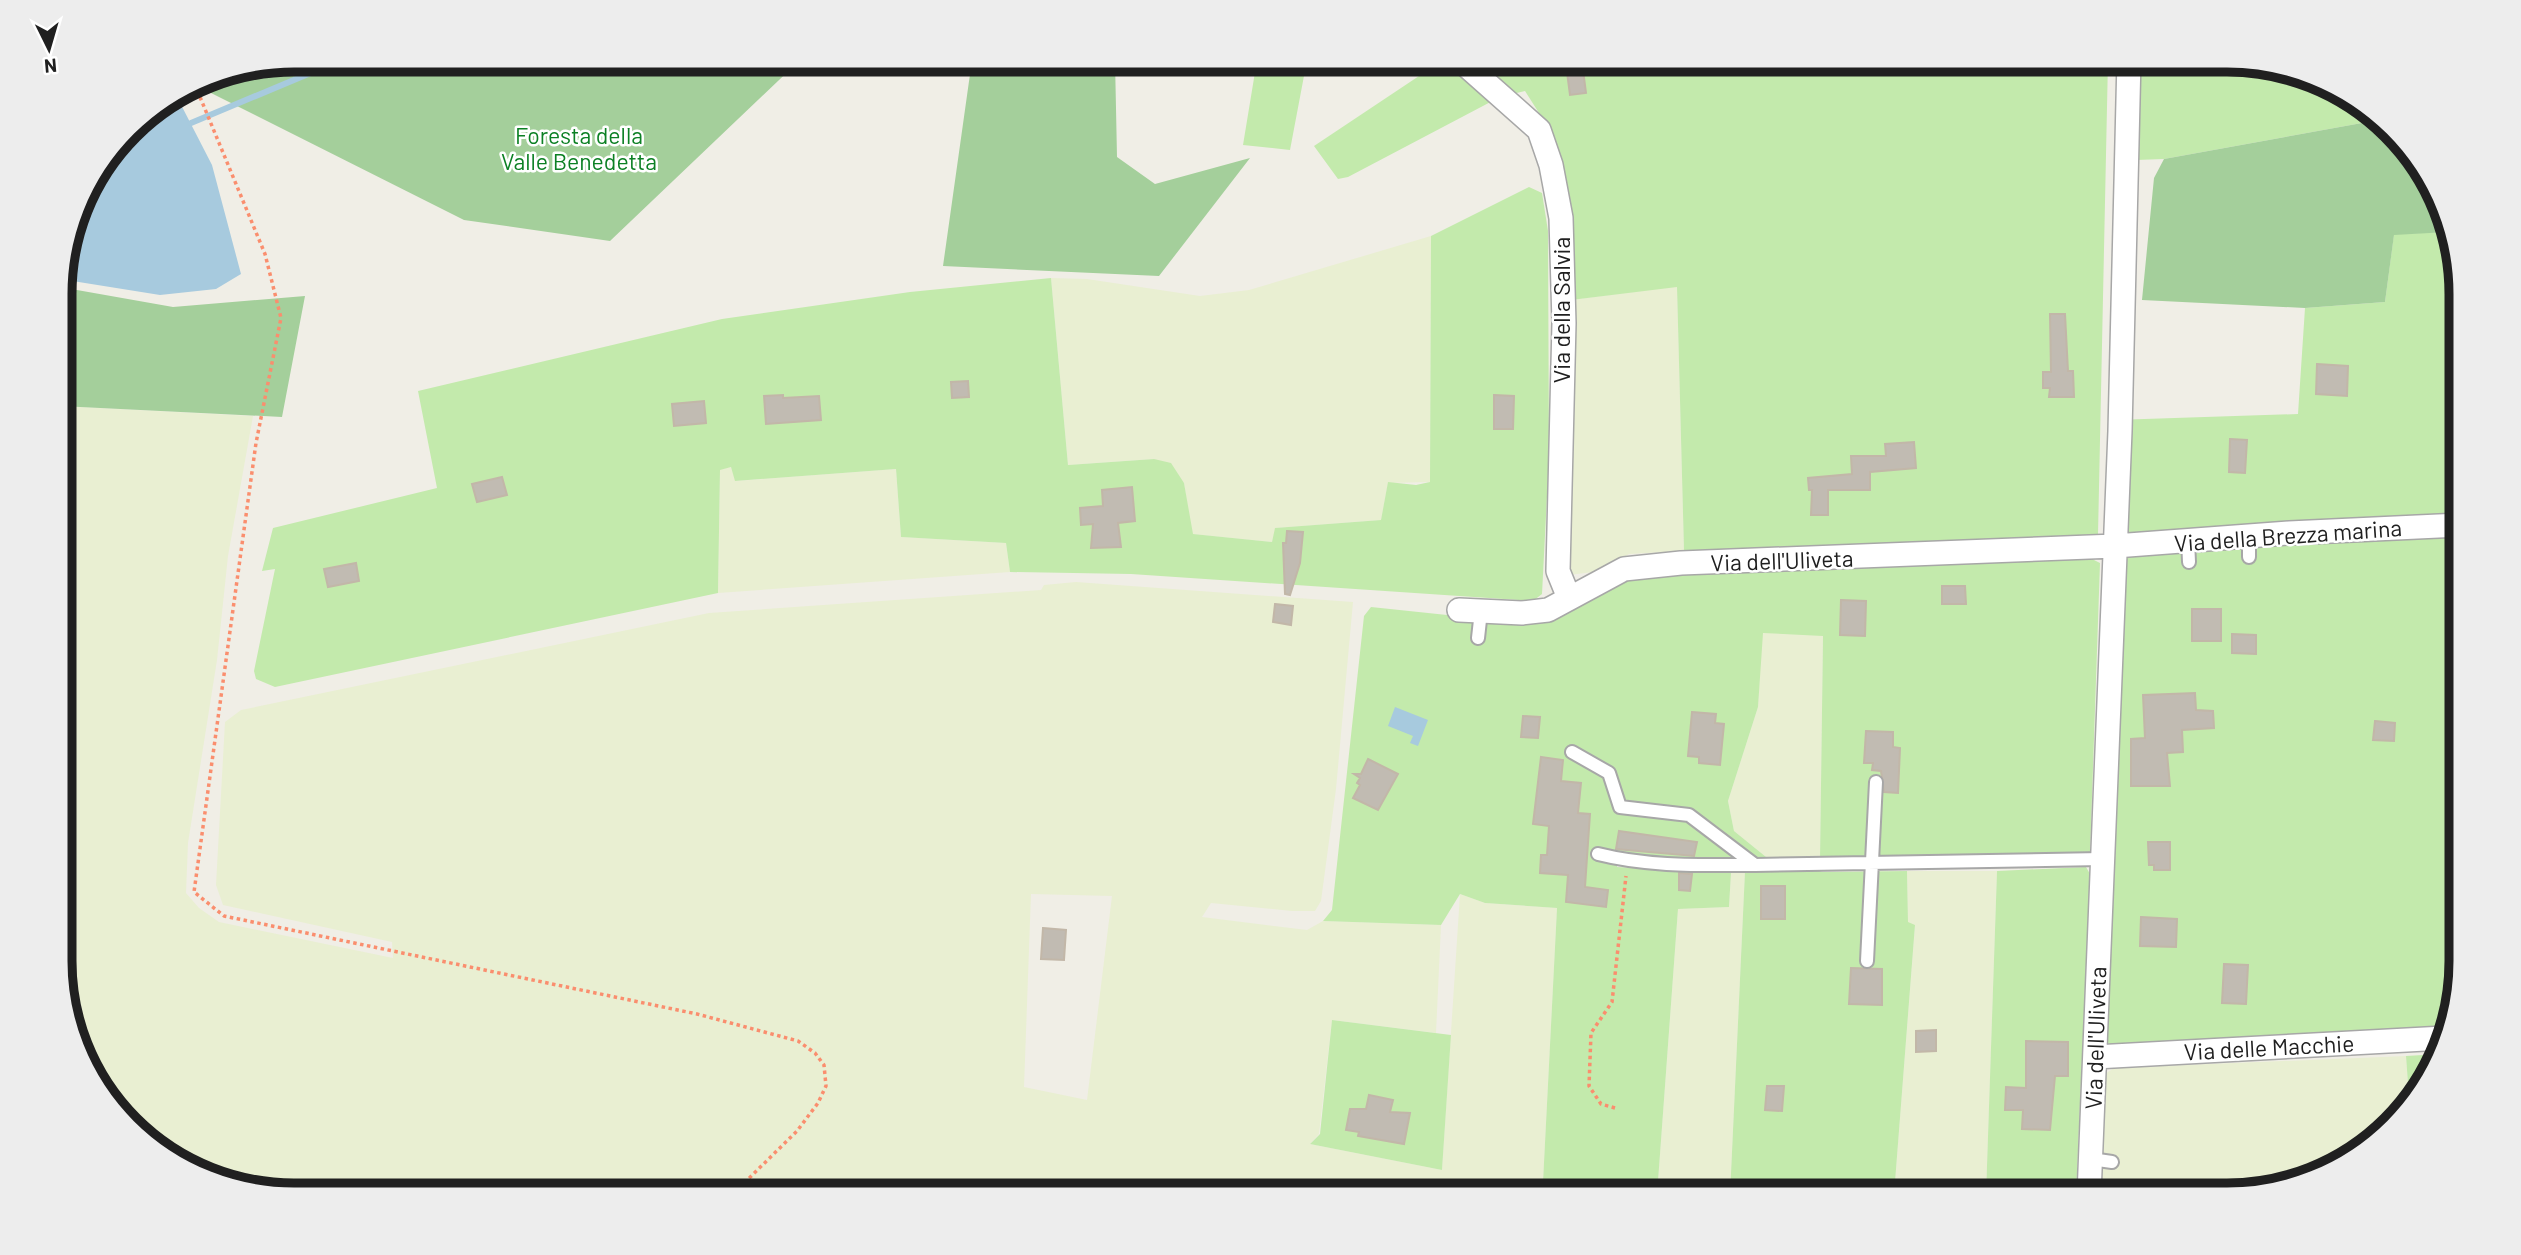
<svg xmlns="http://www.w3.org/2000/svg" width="2521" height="1255" viewBox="0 0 2521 1255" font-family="Barlow,sans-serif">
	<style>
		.farmland { fill: #e9efd2; fill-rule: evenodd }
		.grass { fill: #c3eaac }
		.forest { fill: #a4cf9b }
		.water { fill: #a7cade }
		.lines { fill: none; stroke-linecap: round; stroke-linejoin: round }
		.stream { stroke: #a7cade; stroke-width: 6 }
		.building { fill: #c1bbb2; stroke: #c2b7a8; stroke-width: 2 }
		.lane-casing { stroke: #a7a7a7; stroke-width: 16 }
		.street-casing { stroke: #a7a7a7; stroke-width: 26 }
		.path { stroke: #fa8e6e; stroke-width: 3.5; stroke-dasharray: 3.5 3.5; stroke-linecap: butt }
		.lane { stroke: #fff; stroke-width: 12 }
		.street { stroke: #fff; stroke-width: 23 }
		.labels { text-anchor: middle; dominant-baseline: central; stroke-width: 5; stroke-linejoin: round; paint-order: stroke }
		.park-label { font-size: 23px; fill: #0c8024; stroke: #fff }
		.street-label { font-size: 23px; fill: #202020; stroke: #fff }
		.rim { fill: none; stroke: #202020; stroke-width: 9 }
	</style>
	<rect width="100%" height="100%" fill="#f0eee6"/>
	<path class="farmland" d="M1431,236L1430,482L1388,483L1381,520L1276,528L1272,542L1192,534L1184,483L1154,459L1068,465L1051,278L1087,279L1200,296L1249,290Z
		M1677,286L1684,551L1629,554L1601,571L1569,575L1571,300Z
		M60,406L253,416L228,556L217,660L188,843L186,893L199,908L219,922L393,958L392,942L223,905L216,885L225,722L241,710L709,613L1041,590L1044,585L1076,582L1353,602L1336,789L1321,901L1315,911H1292L1211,903L1202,917L1307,930L1323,921L1441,925L1436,1033L1332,1020L1319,1134L1310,1144L1442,1170L1460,894L1485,903L1557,908L1543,1182L1514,1184L1523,1195H294L191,1171L108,1103L62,992ZM1031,894L1112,896L1087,1100L1024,1087Z
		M731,467L736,481L896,469L901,537L1006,543L1010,572L718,593L720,469Z
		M1762,632L1823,635L1820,859L1771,861L1734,831L1728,801L1758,707Z
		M1745,871L1730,1195H1657L1678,909L1729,907L1731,873Z
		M1907,871H1997L1986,1195H1894L1915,926L1908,923Z
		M2406,1056L2409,1097L2357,1156L2242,1195H2093L2102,1076L2114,1068Z"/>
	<path class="grass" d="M1257,60H1307L1290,150L1243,145Z
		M1443,60H2108L2098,535L1689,556L1684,551L1677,287L1571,300L1546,124L1525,91L1500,97L1348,177L1338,179L1314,146Z
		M2135,60H2227L2330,84L2373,121L2164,159L2136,160Z
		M1529,187L1542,193L1548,231L1549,457L1542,594L1533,601L1131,574L1010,572L1006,543L901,537L896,469L735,481L731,467L720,470L718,593L275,687L256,679L254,671L275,569L262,571L273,528L437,488L418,391L722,319L910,292L1051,278L1068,465L1154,459L1171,463L1184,483L1193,534L1272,542L1275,528L1381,520L1388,482L1416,485L1430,482L1431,236Z
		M2448,232L2460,264L2461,961L2445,1031L2109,1050L2096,1044L2114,420L2298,414L2305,308L2385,302L2394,234Z
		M2090,558L2100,563L2090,855L1820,859L1823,636L1763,633L1758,707L1728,801L1734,831L1771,861L1617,859V867L1731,873L1729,907L1678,909L1657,1195H1562L1547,1191L1543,1182L1557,908L1485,903L1460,894L1441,925L1323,921L1332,910L1364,616L1371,607L1504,621L1624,574Z
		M2086,867L2090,874L2076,1195H1986L1997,871Z
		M1813,869L1822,872L1907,871L1908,922L1915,925L1894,1195H1730L1745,871Z
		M1332,1020L1451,1035L1442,1170L1310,1144L1320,1134Z
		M2440,1054L2437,1064L2409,1097L2406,1056Z"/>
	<path class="forest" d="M294,60V59L800,60L610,241L464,220L193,84L205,77Z
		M972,60H1115L1117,157L1155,184L1250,158L1159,276L943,266Z
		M2373,121L2422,163L2448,232L2394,235L2385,302L2305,308L2142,300L2154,178L2164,159Z
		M60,287L173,307L305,296L282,417L60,406Z"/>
	<path class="water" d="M176,95L212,165L241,274L216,289L160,295L60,279L84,190L139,118Z
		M1395,707L1428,720L1418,746L1410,743L1413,736L1388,726Z"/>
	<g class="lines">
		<path class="stream" d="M191,123L344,59"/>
	</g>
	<path class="building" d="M1583,70L1586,93L1570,95L1567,72Z
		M2050,314H2065L2068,371H2073L2074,397H2049L2050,388H2043V372H2051Z
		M2317,364L2348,366L2347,396L2316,394Z
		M968,381L969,397L952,398L951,382Z
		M783,395V398L819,396L821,420L766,424L764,396Z
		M1494,395L1514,396L1513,429H1494Z
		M704,401L706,423L674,426L672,404Z
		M2230,439L2247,440L2245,473L2229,472Z
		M1914,442L1916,468L1870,472V490H1828V515H1811L1812,490H1809L1808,478L1852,474L1851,456H1886L1885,444Z
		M502,477L507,495L477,502L472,484Z
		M1132,487L1135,521L1118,523L1121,547L1091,548L1093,524L1081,525L1080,508L1103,506L1102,490Z
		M1287,531L1303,532L1300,563L1290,595L1285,594L1283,543H1286Z
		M356,563L359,581L328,587L324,569Z
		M1942,586H1965L1966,604H1942Z
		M1841,600L1866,601L1865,636L1840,635Z
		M1275,604L1293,606L1291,625L1273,622Z
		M2192,609H2221V641H2192Z
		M2232,634L2256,635V654L2232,653Z
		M2195,693L2196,710L2213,711L2214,728L2182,730L2183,752L2167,753L2170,786H2131V739L2145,738L2143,695Z
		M1692,712L1716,714L1715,723L1724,724L1720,765L1699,763V757L1688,756Z
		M1523,716L1540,717L1538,738L1521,737Z
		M2375,721L2395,723L2394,741L2373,740Z
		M1866,731L1893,732V747L1900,748L1898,793L1884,792L1881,771L1872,770L1873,763H1864Z
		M1541,757L1563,760L1561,781L1581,783L1578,813L1590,814L1585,887L1608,890L1606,907L1566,902L1568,875L1540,873L1541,855H1547L1549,826L1533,824Z
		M1368,759L1398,774L1378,810L1353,798L1360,785L1357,783L1360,778L1354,774H1361Z
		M1619,831L1697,842L1694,856L1616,849Z
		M2148,842H2170V870H2154V865H2149Z
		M1679,873L1692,874L1690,891L1679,890Z
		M1761,886H1785V919H1761Z
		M2141,917L2177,919L2176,947L2140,946Z
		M1043,928L1066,930L1064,960L1041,959Z
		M2224,964L2248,965L2246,1004L2222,1003Z
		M1851,968L1882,969V1005L1849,1004Z
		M1936,1030V1051L1916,1052V1031Z
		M2026,1041L2068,1042V1076H2055L2050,1130L2022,1129L2023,1110H2005L2006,1087L2026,1088Z
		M1767,1086H1784L1782,1111L1765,1110Z
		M1369,1095L1393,1100L1390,1112L1410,1113L1404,1144L1358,1136L1359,1132L1346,1130L1350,1109H1366Z"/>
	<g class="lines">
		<defs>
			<path id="lane" d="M2249,536V557
				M2188,540L2189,562
				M1478,638L1481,611
				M1572,752L1609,773L1620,807L1689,815L1755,865L2102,859
				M1598,854C1649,867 1703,865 1755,865
				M1867,961L1876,782
				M2091,1159L2112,1162"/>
			<path id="street" d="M1459,59L1539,130L1551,165L1561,218L1564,323L1558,571L1569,598
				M1459,610L1522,613L1548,610L1624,569L1681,563L2115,546L2289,533L2460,525
				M2095,1057L2444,1038
				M2089,1195L2120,431L2129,59"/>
		</defs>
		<use href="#lane" class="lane-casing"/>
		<use href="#street" class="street-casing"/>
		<path class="path" d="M200,97L265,254L281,318L256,443L194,892L224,916L697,1014L798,1041L815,1053L824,1065L826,1086L818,1103L797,1131L732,1195
			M1615,1108L1601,1104L1589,1086L1591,1033L1612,1002L1626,876"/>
		<use href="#lane" class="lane"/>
		<use href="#street" class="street"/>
	</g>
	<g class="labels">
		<g class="park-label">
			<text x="579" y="135">Foresta della<tspan x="579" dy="26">Valle Benedetta</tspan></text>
		</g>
		<g class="street-label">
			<text transform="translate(1561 310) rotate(-90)">Via della Salvia</text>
			<text transform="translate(2288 535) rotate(-4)">Via della Brezza marina</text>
			<text transform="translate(1782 560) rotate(-2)">Via dell'Uliveta</text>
			<text transform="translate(2095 1038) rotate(-88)">Via dell'Uliveta</text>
			<text transform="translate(2269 1047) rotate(-3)">Via delle Macchie</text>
		</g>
	</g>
	<path d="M0 0H2521V1255H0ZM294 72H2227A222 222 0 0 1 2449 294V961A222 222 0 0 1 2227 1183H294A222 222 0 0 1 72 961V294A222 222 0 0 1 294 72Z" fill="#ededed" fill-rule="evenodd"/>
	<path class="rim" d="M294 72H2227A222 222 0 0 1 2449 294V961A222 222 0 0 1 2227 1183H294A222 222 0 0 1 72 961V294A222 222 0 0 1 294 72Z"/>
	<g transform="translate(49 49) rotate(175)" stroke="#ffffff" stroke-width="5" paint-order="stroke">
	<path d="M0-5L12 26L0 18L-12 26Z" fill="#202020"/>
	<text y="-10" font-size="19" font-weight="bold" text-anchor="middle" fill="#202020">N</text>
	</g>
</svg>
